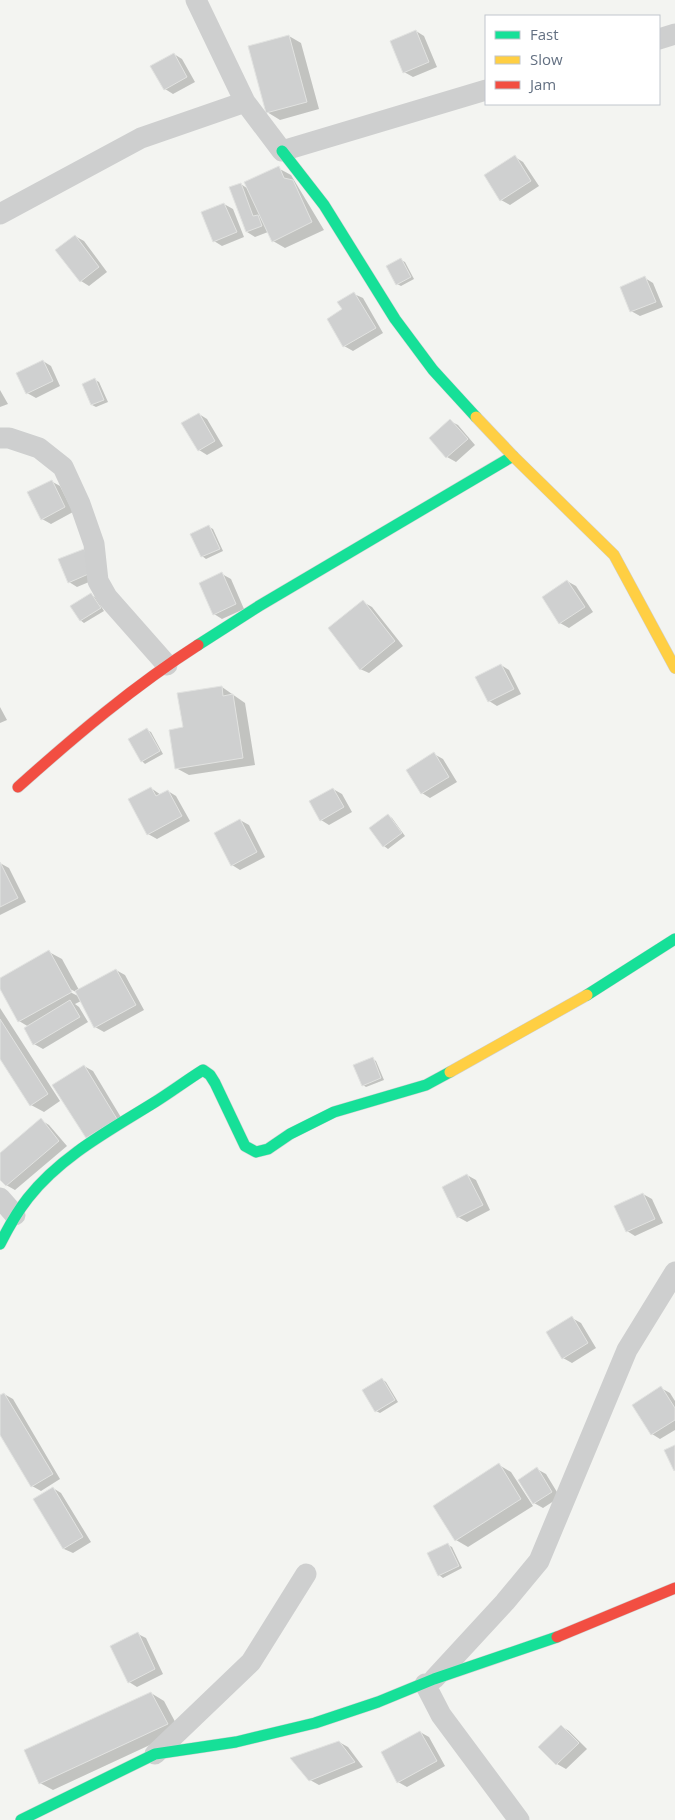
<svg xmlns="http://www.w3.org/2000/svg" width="675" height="1820" viewBox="0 0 675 1820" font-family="'Open Sans',sans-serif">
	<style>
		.shadow { fill: #0003; fill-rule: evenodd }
		.building { fill: #cfd0d0; stroke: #e2e3e1 }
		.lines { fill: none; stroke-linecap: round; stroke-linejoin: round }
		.fast-casing { stroke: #cfd1d1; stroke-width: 12 }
		.slow-casing { stroke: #cfd1d1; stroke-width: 12 }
		.jam-casing { stroke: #cfd1d1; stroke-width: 12 }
		.street { stroke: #cecfcf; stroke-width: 21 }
		.fast { stroke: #16e098; stroke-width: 11 }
		.slow { stroke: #ffcf43; stroke-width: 11 }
		.jam { stroke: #f24e42; stroke-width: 11 }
	</style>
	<rect width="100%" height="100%" fill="#f3f4f1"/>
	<path class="shadow" d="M416,31L424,36L437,67L413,77L404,72Z
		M289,36L301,43L319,109L280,120L267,112Z
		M174,54L182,59L195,82L173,94L165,89Z
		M515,157L523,162L539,186L510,205L501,200Z
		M278,168L291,175L324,230L285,248L273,241L268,232L255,237L247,232L241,184L248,189Z
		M224,204L233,209L244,237L222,246L214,241Z
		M75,236L84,241L107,272L89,286L81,281Z
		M401,260L405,262L414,279L401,286L397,284Z
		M645,278L653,283L663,307L640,316L631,311Z
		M354,294L363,298L383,333L353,351L344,346V310Z
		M43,361L51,366L60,386L36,398L27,393Z
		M95,380L99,382L108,402L96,407L92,405Z
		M0,390L8,404L0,407Z
		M199,414L207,419L223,446L207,455L199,450Z
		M450,421L458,425L475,445L456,462L447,457L430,438Z
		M51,481L60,486L73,512L51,524L42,519Z
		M209,527L213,529L223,551L206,559L202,556Z
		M93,555L101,577L77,587L69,582Z
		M222,574L231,579L244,609L222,619L214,614Z
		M567,581L576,586L593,612L569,628L560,623Z
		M91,595L95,597L104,611L84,623L80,620Z
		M363,602L372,607L403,646L369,673L360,669Z
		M501,665L509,670L521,694L497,706L489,701Z
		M222,687L245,703L255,765L189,775L176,768L184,728Z
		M0,707L7,720L0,723Z
		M147,730L151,732L163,754L145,764L142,761Z
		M434,754L443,759L457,782L430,798L422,793Z
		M151,788L161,795L168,791L176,796L190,821L157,839L148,834Z
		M333,789L342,794L352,812L329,825L321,820Z
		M389,816L392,818L405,836L388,849L384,846L371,828Z
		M240,820L249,825L265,857L240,870L232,865Z
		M0,863L9,868L26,902L0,915Z
		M49,952L62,959L79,990L116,970L125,975L144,1010L104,1032L95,1027L81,1001L75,1004L79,1007L88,1022L43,1049L34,1044L29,1027L19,1021L0,986V979ZM68,988L78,993V996L66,990Z
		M0,1008L60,1101L44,1112L31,1105L0,1057Z
		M373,1059L376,1061L384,1080L366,1087L363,1085Z
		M84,1066L93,1071L125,1124L95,1142Z
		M41,1120L49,1125L67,1146L15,1190L6,1185L0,1178V1155Z
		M467,1175L476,1180L490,1210L467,1222L458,1217Z
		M643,1194L652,1199L663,1223L635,1236L627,1231Z
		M572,1318L581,1323L596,1348L572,1363L563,1358Z
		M382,1379L386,1382L398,1402L380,1413L376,1411Z
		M661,1388L670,1393L675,1401V1430L660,1439L652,1434Z
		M4,1394L13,1399L60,1479L41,1491L32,1486L0,1433V1396Z
		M499,1465L511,1472L533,1506L468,1547L456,1540Z
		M537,1469L546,1474L560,1497L543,1508L534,1503L520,1480Z
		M53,1488L61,1493L91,1542L73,1553L64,1549L35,1499Z
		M448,1545L452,1547L462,1568L443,1578L439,1575Z
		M138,1634L146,1638L163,1674L137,1687L129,1682Z
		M151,1693L164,1701L180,1731L53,1790L40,1783Z
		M561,1726L569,1731L587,1749L566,1769L557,1764L540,1747Z
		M420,1732L429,1737L445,1766L407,1787L398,1782Z
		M339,1742L348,1747L363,1767L319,1785L310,1780Z"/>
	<path class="building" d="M416,30L429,62L403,73L390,41Z
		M289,35L307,102L266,113L248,46Z
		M174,53L187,77L164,90L150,66Z
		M515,155L531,181L500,201L484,175Z
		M279,166L284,178L293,180L312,222L272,242L244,182Z
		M241,183L253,216L258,215L262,226L246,232L229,187Z
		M224,203L237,232L213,242L201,212Z
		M75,235L99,267L80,282L55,250Z
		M401,258L411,277L396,285L386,266Z
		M645,276L656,302L630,312L620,287Z
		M354,292L376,328L343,347L327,319L342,309L337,302Z
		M43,360L53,381L26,394L16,373Z
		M95,378L104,400L91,405L82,384Z
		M199,413L215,441L198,451L181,423Z
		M450,419L468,439L446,458L429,438Z
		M52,480L65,507L41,520L27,492Z
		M209,525L220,549L201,557L190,534Z
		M84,549L93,572L68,583L58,559Z
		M222,572L236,604L213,615L199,583Z
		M567,580L585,607L559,624L542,597Z
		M91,593L101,608L80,621L70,606Z
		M363,600L395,641L360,670L328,628Z
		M501,664L514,689L488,702L475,677Z
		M222,686L223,696L233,694L243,758L175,769L169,730L183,727L177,693Z
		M147,728L160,751L141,762L128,739Z
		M434,752L449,777L421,794L406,770Z
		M151,787L156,796L168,790L182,816L147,835L128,799Z
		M333,788L344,807L320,821L309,801Z
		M388,814L402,833L383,847L369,828Z
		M240,819L257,852L231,866L214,833Z
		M0,862L18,898L0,907Z
		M49,950L72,992L18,1022L0,989V978Z
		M116,969L136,1005L94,1028L75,991Z
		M70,1000L80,1017L33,1045L24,1028Z
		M0,1019L48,1094L30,1106L0,1059Z
		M373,1057L381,1078L362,1086L353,1065Z
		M84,1065L117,1119L86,1138L52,1085Z
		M41,1118L59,1141L6,1186L0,1180V1153Z
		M467,1174L483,1205L457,1218L442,1187Z
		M643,1193L655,1219L626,1232L614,1206Z
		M572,1316L588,1343L562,1359L546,1332Z
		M382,1378L395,1400L375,1412L362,1390Z
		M661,1386L675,1408V1420L651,1435L632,1405Z
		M4,1393L53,1474L31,1487L0,1435V1395Z
		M675,1445V1470L674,1471L664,1450Z
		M499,1463L521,1499L455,1541L433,1506Z
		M537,1467L552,1492L533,1504L518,1480Z
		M53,1487L83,1537L63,1549L33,1499Z
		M448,1543L459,1566L438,1576L427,1553Z
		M138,1632L155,1669L128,1683L110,1646Z
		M151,1692L168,1724L39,1784L24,1750Z
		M561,1725L579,1743L556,1765L538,1747Z
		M420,1731L437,1761L397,1783L381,1752Z
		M339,1741L355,1762L309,1781L290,1758Z"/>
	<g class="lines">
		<defs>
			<path id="fast" d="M282,151L324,205L395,319L433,370L476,417
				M198,645L259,606L513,456
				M587,995L675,939
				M0,1244C8,1228 17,1212 28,1198C61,1156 110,1130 155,1102C171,1092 187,1080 203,1070L210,1075L215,1083L245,1146L256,1152L268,1149L290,1134L334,1112L426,1085L450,1072
				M21,1820L155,1754L236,1742L315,1723L378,1702L434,1679L557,1637"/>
			<path id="slow" d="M476,417L513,456L614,555L675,668
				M450,1072L587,995"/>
			<path id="jam" d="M18,787C75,736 134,686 198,645
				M557,1637L675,1588"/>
		</defs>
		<use href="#fast" class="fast-casing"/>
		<use href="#slow" class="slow-casing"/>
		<use href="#jam" class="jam-casing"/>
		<path class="street" d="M196,0L245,102L282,151L486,90
			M659,39L675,34
			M0,214L141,138L245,102
			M0,438H9L39,448L63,467L80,504L94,544L98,581L107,597L167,665
			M0,1198L15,1215
			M434,1679L505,1602L539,1561L627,1350L675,1272
			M425,1684L441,1715L519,1820
			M155,1754L251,1662L306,1574"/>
		<use href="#fast" class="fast"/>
		<use href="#slow" class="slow"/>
		<use href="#jam" class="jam"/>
	</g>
	<rect x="485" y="15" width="175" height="90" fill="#ffffff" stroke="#c1c6cd"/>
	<rect x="495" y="31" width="25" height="8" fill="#16e098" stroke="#c1c6cd"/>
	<text x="530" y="40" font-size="15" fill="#637082">Fast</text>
	<rect x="495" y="56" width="25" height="8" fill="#ffcf43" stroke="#c1c6cd"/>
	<text x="530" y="65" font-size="15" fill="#637082">Slow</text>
	<rect x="495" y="81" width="25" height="8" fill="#f24e42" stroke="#c1c6cd"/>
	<text x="530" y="90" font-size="15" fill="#637082">Jam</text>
</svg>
